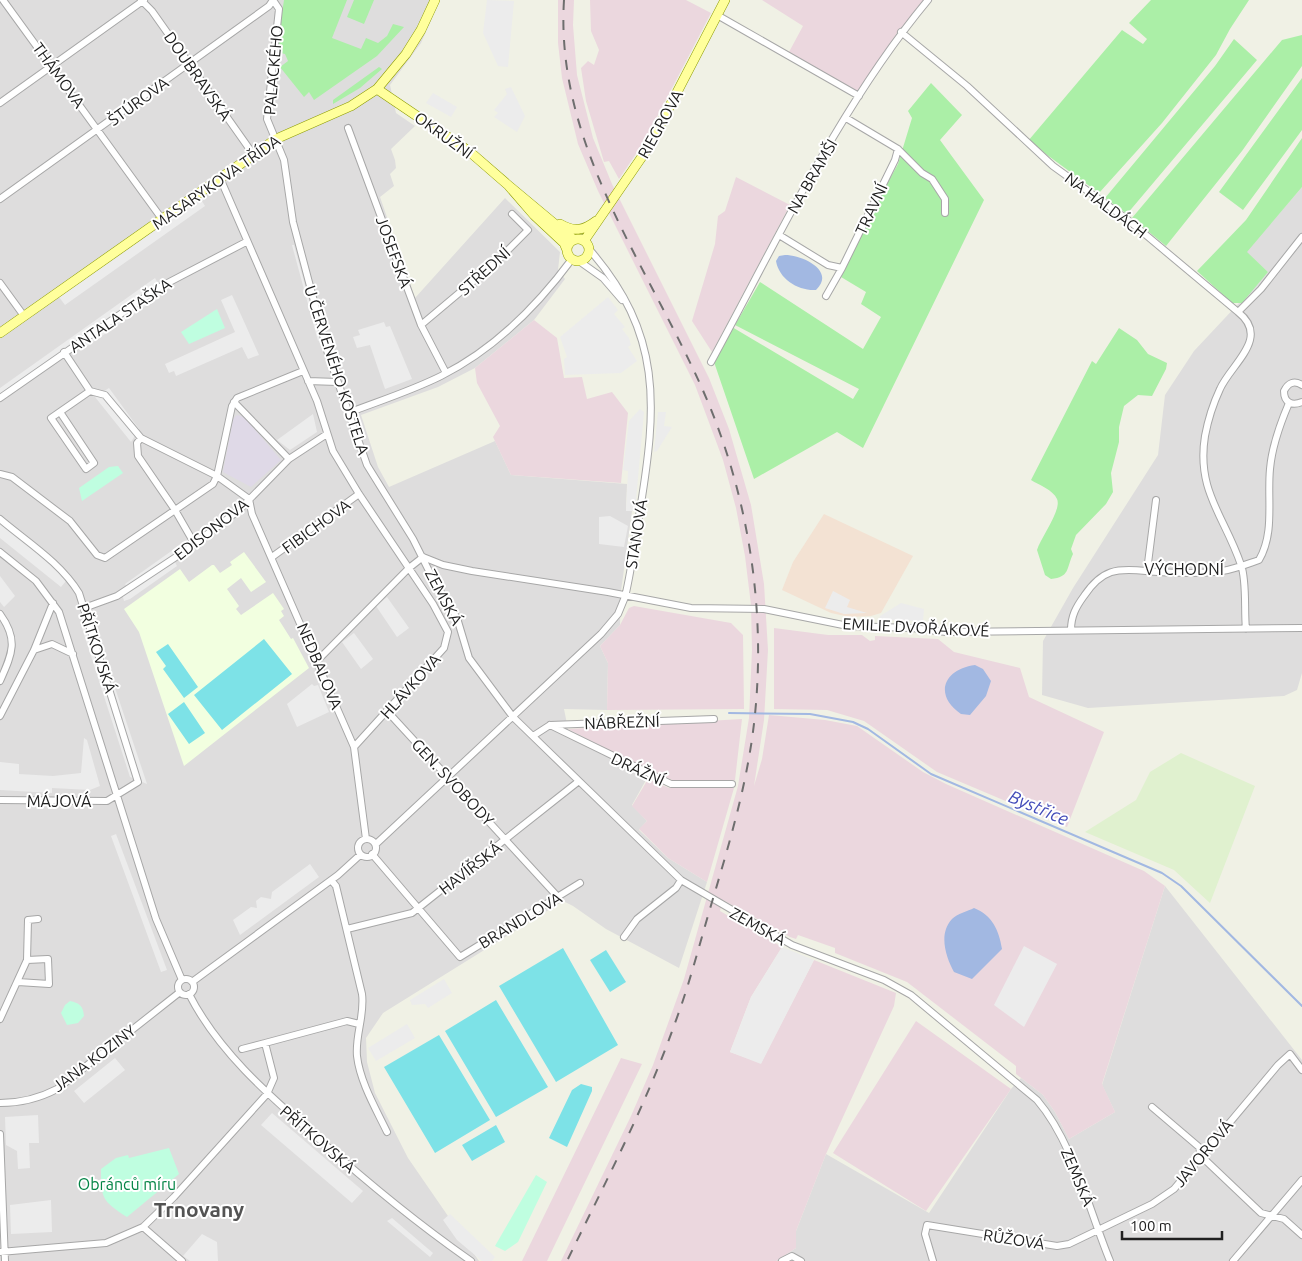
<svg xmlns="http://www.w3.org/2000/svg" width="1302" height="1261" viewBox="0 0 1302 1261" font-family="Ubuntu,sans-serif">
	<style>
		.residential { fill: #dedddd }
		.commercial { fill: #f3e2d3 }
		.industrial { fill: #ebd7de }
		.education { fill: #f2ffe0 }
		.farmland { fill: #e0f1cf }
		.grass { fill: #abefa7 }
		.park { fill: #bffee0 }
		.pitch { fill: #7de2e7 }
		.parking { fill: #ececec }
		.plaza { fill: #dfd9e7 }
		.water { fill: #a2b8e2 }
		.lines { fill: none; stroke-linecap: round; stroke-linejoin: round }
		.stream { stroke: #a2b8e2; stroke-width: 2 }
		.minor-casing { stroke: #a7a7a7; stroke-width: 8 }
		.major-casing { stroke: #8c9b00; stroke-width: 10 }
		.minor { stroke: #fff; stroke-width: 6 }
		.major { stroke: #ffff9c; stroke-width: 9 }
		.rail { stroke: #6e6e6e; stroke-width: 2; stroke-dasharray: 10 10; stroke-linecap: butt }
		.labels { text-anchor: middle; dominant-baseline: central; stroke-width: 4; stroke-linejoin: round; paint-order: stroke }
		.street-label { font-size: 16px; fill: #202020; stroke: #fff }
		.park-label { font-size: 16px; fill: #038445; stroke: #fff }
		.water-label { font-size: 18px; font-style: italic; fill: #434bb9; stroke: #fff }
		.district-label { font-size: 21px; font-weight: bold; fill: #535353; stroke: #fff }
	</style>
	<rect width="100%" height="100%" fill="#f0f1e5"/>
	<path class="residential" d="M0,0H440L421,43L390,85L396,113L415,126L391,149L395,160L396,168L390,174L394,186L380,197L415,298L505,198L560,252L558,270L565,279L534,320L475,368L438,387L361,415L378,467L389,487L495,441L511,475L627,484L626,510L632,511L621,591L620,625L600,646L608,663L607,710L564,709L568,729L651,771L632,805L647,821L639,830L668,858L707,882L679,968L606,929L573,906L563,901L383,1013L366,1038L367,1062L375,1093L408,1158L479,1261H0Z
		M1302,187V673L1297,690L1284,696L1088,708L1042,695L1043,641L1073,588L1158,455L1165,395L1194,351L1268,272L1246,252Z
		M1165,886L1302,1060V1261H776L796,1248V1231L826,1154L929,1213L1011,1089L1021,1078L1043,1095L1055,1112L1069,1139L1115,1112L1102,1085Z"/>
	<path class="commercial" d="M824,514L913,556L881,613L871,616L850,617L831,613L782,590L793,562Z"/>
	<path class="industrial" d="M558,0H574L573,25L577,75L593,138L612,184L709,378L729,429L751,505L764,584L768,650L764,720L754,786L762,759L769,715L825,720L857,726L923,772L946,784L1144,871L1165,886L1102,1084L1115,1112L1069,1139L1055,1112L1043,1095L1016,1074V1066L907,982L835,953V948L798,935L796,939L790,937L723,900L720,911L782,947L751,997L730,1052L761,1063L814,960L896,993L894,1006L826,1154L796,1231V1248L776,1261H561L631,1116L653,1065L684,979L738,786L749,718L752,650L751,605L745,556L736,508L723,460L695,385L598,191L578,144L562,78L558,43Z
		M590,0H686L711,13L644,142L619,179L609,161L604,162L586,101L581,68L588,61L594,65L599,50L591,31Z
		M762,0H925L897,33L858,92L789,52L803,26Z
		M736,177L790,205L712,352L692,321L715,244L718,216L725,211Z
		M534,320L557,338L564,378L582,377L587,399L612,392L628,413L621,483L511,475L493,437L500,426L477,383L475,368Z
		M634,606L731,623L743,635L744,709L607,710L608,663L600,646L620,625L629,608Z
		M774,628L828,635H862L870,641L875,640V636L938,639L954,652L1020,668L1029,697L1104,732L1067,827L937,772L864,721L827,710L774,709Z
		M742,719L735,780H672L635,764L568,729Z
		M648,779L669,788H734L707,882L668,858L639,829L647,821L632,806Z
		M916,1021L1011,1089L926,1211L833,1153Z
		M621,1058L642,1064L547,1261H522Z"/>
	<path class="education" d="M244,552L266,582L251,592L241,578L227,589L239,606L236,609L241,615L273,593L284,609L281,611L284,616L279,620L291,639L293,638L309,668L184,766L139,632L124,609L180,569L189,582L212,565H214L220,573L232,565L230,562Z"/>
	<path class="farmland" d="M1181,753L1255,786L1210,903L1174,870L1085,832L1136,800L1150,772Z"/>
	<path class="grass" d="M284,0H347L332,38L361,49L366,38L378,43L387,36L393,24L404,27L377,56L314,100L309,92L304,97L280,67L288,61L285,54L276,52Z
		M354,0H374L364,24L347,17Z
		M1151,0H1249L1230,29L1216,55L1162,123L1099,193L1028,141L1122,30L1143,44L1147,39L1129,23Z
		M1302,35V66L1242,151L1166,246L1132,218L1282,40Z
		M1234,39L1257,60L1127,214L1105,198L1215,66Z
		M379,67L382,69L360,88L333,104V100Z
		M1302,78V130L1243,210L1219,192Z
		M931,83L962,115L940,140L984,200L863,448L837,432L754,479L714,362L732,327L853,399L859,389L735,325L760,282L863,349L881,317L861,304L866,292L841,277L876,204L898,164L912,118L908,111Z
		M1302,138V187L1247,252L1268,272L1242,303H1232L1197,271L1246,220Z
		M1119,328L1137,340L1148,354L1167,363L1166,369L1152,396L1138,395L1124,406L1119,427V442L1111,473L1113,492L1106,504L1076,535L1071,549L1073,554C1066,569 1070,577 1051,579L1045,575L1037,550C1041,537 1062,510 1057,499C1053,490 1039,485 1031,480L1092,361L1096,364Z"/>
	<path class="park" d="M217,309L225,328L189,344L181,332Z
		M118,466L123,473L82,501L79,488L109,467Z
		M70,1001C79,1003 83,1005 84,1016L78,1023L67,1025L61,1013L65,1005Z
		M169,1148L179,1174L127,1217C102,1201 101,1198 101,1169L116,1158L128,1155L129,1158Z
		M536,1175L547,1182L518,1242L505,1251L495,1246Z"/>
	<path class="pitch" d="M264,639L292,674L222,730L194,695Z
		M168,644L198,687L184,698L163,669L166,666L156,652Z
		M184,702L205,733L189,744L168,714Z
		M563,948L618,1045L556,1082L499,986Z
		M606,950L626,982L610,992L590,960Z
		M496,1000L548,1087L496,1117L445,1031Z
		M439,1035L490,1120L435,1153L384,1067Z
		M581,1084L592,1087V1091L567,1147L549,1138L572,1090Z
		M496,1125L505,1142L472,1161L462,1145Z"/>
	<path class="parking" d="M487,0L514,1L508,67L498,66L483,33Z
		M511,87L525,116L517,132L494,117L498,113L494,110L507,94L505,89Z
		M433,93L457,107L451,117L426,103Z
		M200,198L205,206L65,305L59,297Z
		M292,245H294L320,340L318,341Z
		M155,278L159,285L0,398V388Z
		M156,291L160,296L80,351L78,345Z
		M232,295L259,355L248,359L242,347L176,376L174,371L169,373L165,364L235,332L221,300Z
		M608,297L618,310L614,314L625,327L622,329L629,338L631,345L628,347L637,361L621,373L565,375L564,359L567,357L560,337Z
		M384,322L386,327L390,326L412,379L385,389L370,345L357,348L353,337L360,335L358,330Z
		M109,388L139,429L131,442L95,397Z
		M640,409L644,412L635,511H626L628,471L623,470L629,421Z
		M658,412H666L664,426L672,427L657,451L654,452Z
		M313,414L317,432L290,450L277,440Z
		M610,516L628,526L624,547L599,544V517Z
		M0,517L71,575L61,587L0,538Z
		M177,547L183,556L175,562L177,566L130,599L124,601L121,590L127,587L125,584Z
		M0,576L15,596L4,607L0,602Z
		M833,591L850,600L847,607L867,613L844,614L825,608Z
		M387,597L409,628L397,637L376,606Z
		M901,603L924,609L923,621L879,620L880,616Z
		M81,625H94L147,784L130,777Z
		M354,633L373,659L361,669L342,642Z
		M312,684L314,686L318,685L329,712L297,727L287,704Z
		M84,738L87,740L100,786L90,790L52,788V793L0,790V762L19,764V774L53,776L81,773Z
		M116,834L167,970L161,972L111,836Z
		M310,864L319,877L240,935L233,920L251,907L257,908L256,901L261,897L271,899L272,892Z
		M1024,946L1057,964L1024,1027L994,1005Z
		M782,947L814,960L761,1064L730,1052L751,997Z
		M444,979L452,993L428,1008L425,1004L412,1005L410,1000Z
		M407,1024L415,1038L376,1061L368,1048Z
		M115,1058L125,1070L84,1103L74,1091Z
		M272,1113L363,1191L352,1203L261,1125Z
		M38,1115L39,1143H29L30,1168L18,1169L17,1151L6,1145L5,1117Z
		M51,1200L52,1232L11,1234L10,1205Z
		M450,1214L495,1257L492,1261H482L457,1240L443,1220Z
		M392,1218L433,1253L430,1257L387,1221Z
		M202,1234L217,1242L218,1261H190L183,1256Z"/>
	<path class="plaza" d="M237,415L244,417L281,460L251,487L223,472L233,419Z"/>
	<path class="water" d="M785,255C803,255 836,271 816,290C798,291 779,279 776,261L779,256Z
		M975,665L983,669L991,681L986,696L970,715L961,714C933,695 944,669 975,665Z
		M974,908C992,915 999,930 1002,949L972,979L954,972C946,957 938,934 952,919C957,914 968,911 974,908Z"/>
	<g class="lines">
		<path class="stream" d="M729,713L810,714L853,722L868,729L931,774L1162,873L1181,886L1302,1006"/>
		<defs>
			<path id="minor" d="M3,0L162,219
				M141,0L152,11L253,154
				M273,0L279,9L267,119L284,160L293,222L328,354L367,465L413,539L434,581L457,618L469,658L513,717L681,880L792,945L884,980L911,995L1037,1100C1073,1142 1089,1210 1110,1261
				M717,15L859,96
				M901,32L967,86L1053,166L1128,220L1238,312L1261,289L1302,237
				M0,103L144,0
				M846,118L898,149L922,173L932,179L945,199V213
				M348,128L421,325L446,373
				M220,178L317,401L333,451L359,494L433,604L448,632L444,648L354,747
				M0,199L269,6L273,0
				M779,235L828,265L842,268L895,160L898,149
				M579,261L603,278L622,300
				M0,283L24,316
				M826,296L842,268
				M1238,312C1271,338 1231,364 1220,389C1213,404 1208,420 1205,436C1196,491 1225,517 1241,565C1247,581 1244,611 1246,629
				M421,325L496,262L528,230L512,214
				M64,352L90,391L105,395L141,438L217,476L249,499
				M711,362C777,241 839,107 928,0
				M308,381L337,382
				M1302,385C1294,380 1288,383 1284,391C1284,403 1292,406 1302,402
				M0,398L158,288L246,242
				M234,402L289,459
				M60,412L94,463L86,469L51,418L90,391
				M348,413C379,401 411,391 441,376C493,350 538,305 572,259
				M141,438L137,443L138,456L175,510L194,543
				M0,474L12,477L70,521L97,555L105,558L213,484L217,476L232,406L237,398L303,371
				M249,499L252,514L354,747L366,839
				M0,519C27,542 60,562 79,593L138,782L107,801L0,800
				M0,552L36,581L59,612L156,919L182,980
				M272,557L359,494
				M423,557L443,565L472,571L608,592L691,608L764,609L848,626L912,628L946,632L1302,628
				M1147,571L1156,500
				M84,608L117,596L185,551L239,510L289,459L327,434
				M0,614C19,640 12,654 0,681
				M1071,630C1071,616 1076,607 1084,596C1102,569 1117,568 1146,571C1163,573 1206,574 1222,571C1235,569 1247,564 1259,560C1275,533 1267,499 1270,469C1272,446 1280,424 1289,403
				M34,650L52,644L73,654
				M318,660L409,568L423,557
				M387,711L558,897
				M0,716L34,650L53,603
				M550,725L671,784H732
				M533,736L550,725L714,719
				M358 848a9 9 0 1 1 18 0a9 9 0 1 1-18 0Z
				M376,844L601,634L618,614L625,597C632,568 635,539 640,510C657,406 663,334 589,249
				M372,854L460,957L580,883
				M331,880L336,886L362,994C365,1015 355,1035 357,1056C360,1082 376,1109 387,1132
				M347,929L412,913L579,781
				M624,937L637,919L676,888L681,880
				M178 987a8 8 0 1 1 16 0a8 8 0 1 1-16 0Z
				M18,982L49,984L48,959L27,960
				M192,982L338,875L360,855
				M189,994C219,1053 271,1097 320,1140C368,1183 418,1224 471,1261
				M0,1019L27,960L28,920L38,919
				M242,1049L265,1043
				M0,1103C21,1103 38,1099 57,1089L180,992
				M1152,1107L1199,1147L1201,1156L1261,1213L1284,1219L1302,1235
				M0,1134L5,1261
				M143,1227L182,1261
				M0,1252L106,1243L143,1227L174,1197L267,1094L274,1078L265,1043L347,1021L359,1024
				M782,1261L792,1256L801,1261
				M933,1261L925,1234L927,1225L1057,1246L1069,1244L1152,1204L1174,1189L1278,1065L1290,1054L1302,1070
				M1233,1261L1302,1180"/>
			<path id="major" d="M377,89L470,152L508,185
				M560,224C574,232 583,231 596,221
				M567 250a11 11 0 1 1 22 0a11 11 0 1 1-22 0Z
				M584,241L648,148L725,0
				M567,250L564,243L534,215L508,185L574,240
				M0,333L276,139L351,106L377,89L406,54L421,30L435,0"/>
		</defs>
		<use href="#minor" class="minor-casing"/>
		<use href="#major" class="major-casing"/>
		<use href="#minor" class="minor"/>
		<use href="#major" class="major"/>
		<path class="rail" d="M564,0C555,143 645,261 701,386C750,495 769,620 752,739C744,794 728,848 712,902C700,942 690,983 675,1023C646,1105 605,1183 567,1261"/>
	</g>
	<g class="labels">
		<g class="street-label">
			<text transform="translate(273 70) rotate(-85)">PALACKÉHO</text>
			<text transform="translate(59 75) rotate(54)">THÁMOVA</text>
			<text transform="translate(198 76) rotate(55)">DOUBRAVSKÁ</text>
			<text transform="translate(138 101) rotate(-36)">ŠTÚROVA</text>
			<text transform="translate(660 124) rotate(-61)">RIEGROVA</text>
			<text transform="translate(444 135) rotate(36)">OKRUŽNÍ</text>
			<text transform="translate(812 176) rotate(-60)">NA BRAMŠI</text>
			<text transform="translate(216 182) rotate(-35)">MASARYKOVA TŘÍDA</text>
			<text transform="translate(1106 205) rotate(37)">NA HALDÁCH</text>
			<text transform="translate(871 209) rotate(-65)">TRAVNÍ</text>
			<text transform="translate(394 252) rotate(70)">JOSEFSKÁ</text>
			<text transform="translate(484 271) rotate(-42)">STŘEDNÍ</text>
			<text transform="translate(120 315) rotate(-34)">ANTALA STAŠKA</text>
			<text transform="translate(337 370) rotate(72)">U ČERVENÉHO KOSTELA</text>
			<text transform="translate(316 526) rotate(-36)">FIBICHOVA</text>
			<text transform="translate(211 529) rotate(-38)">EDISONOVA</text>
			<text transform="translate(636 534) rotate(-81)">STANOVÁ</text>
			<text x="1184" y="569">VÝCHODNÍ</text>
			<text transform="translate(444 597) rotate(62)">ZEMSKÁ</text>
			<text transform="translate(916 627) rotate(3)">EMILIE DVOŘÁKOVÉ</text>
			<text transform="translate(97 648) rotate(72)">PŘÍTKOVSKÁ</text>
			<text transform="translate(320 666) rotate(67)">NEDBALOVA</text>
			<text transform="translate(410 686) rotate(-48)">HLÁVKOVA</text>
			<text transform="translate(622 722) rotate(-2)">NÁBŘEŽNÍ</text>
			<text transform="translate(638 769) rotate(25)">DRÁŽNÍ</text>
			<text transform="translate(453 782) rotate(47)">GEN. SVOBODY</text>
			<text x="59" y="801">MÁJOVÁ</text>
			<text transform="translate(470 868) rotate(-38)">HAVÍŘSKÁ</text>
			<text transform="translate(520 920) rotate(-31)">BRANDLOVA</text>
			<text transform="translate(758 926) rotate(29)">ZEMSKÁ</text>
			<text transform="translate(94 1058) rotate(-37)">JANA KOZINY</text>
			<text transform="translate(318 1139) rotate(41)">PŘÍTKOVSKÁ</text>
			<text transform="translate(1203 1153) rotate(-50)">JAVOROVÁ</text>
			<text transform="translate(1078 1177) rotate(67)">ZEMSKÁ</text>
			<text transform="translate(1014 1239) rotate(9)">RŮŽOVÁ</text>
		</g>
		<g class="park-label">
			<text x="127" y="1184">Obránců míru</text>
		</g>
		<g class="water-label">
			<text transform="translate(1039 807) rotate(23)">Bystřice</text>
		</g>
		<g class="district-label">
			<text x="199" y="1209">Trnovany</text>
		</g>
	</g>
	<path d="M1122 1231v8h100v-8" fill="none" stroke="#202020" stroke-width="2.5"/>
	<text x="1130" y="1231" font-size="15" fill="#202020" stroke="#ffffff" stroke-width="4" paint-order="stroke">100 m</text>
</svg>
